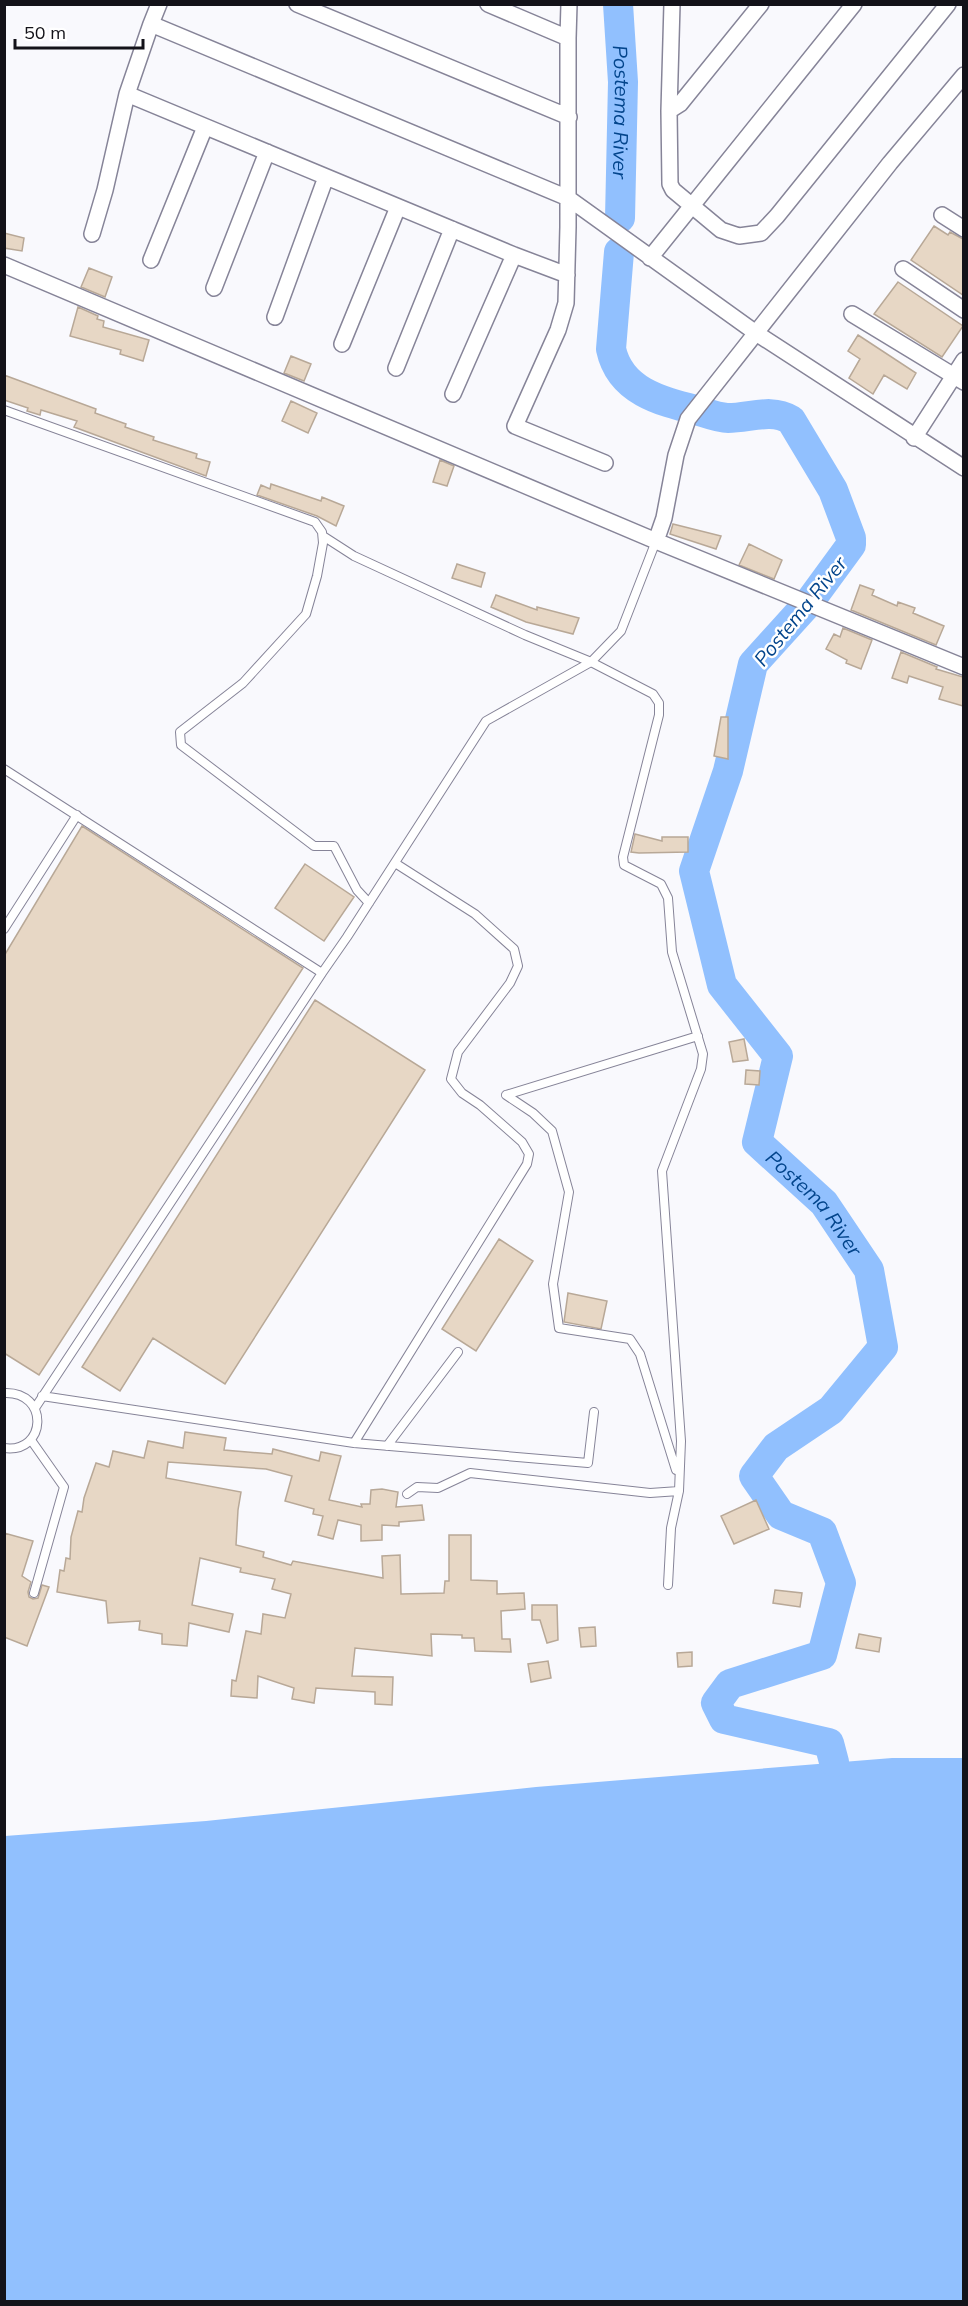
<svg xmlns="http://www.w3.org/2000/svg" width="968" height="2306" viewBox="0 0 968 2306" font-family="Mulish,sans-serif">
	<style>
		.water { fill: #91c0fe }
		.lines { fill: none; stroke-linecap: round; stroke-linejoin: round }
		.river { stroke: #91c0fe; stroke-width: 30 }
		.building { fill: #e7d7c5; stroke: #b8a897; stroke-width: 1.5 }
		.service-casing { stroke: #868498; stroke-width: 10 }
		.minor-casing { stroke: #868498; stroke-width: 18 }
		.service { stroke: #fff; stroke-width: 8 }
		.minor { stroke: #fff; stroke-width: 15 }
		.labels { text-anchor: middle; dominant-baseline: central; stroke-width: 5; stroke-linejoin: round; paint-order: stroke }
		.water-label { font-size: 20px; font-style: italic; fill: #03458c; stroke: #fff }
	</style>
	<rect width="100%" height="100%" fill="#f9f9fd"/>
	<path class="water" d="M892,1758H963V2301H5V1836L206,1821L536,1787Z"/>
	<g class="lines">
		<g class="river">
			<path id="s1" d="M618,4L623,82L620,218"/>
			<path id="s2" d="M619,252L611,349C620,391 660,401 696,410C706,413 718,418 728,418C750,418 771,408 791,420L833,490L851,538V545L810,601L753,664L728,771L694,871L722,985L778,1056L757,1142L824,1203L869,1270L883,1347L831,1410L776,1447L754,1476L781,1515L822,1532L841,1583L822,1655L730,1684L716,1703L724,1719L829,1743L834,1762"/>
		</g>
	</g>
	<path class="building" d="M934,226L948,235L950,232L963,239V295L911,260Z
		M4,233L24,238L22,251L4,248Z
		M89,268L112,277L105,297L81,287Z
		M898,282L963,326L942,357L874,314Z
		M78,307L98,316L97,319L104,321L103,327L149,340L143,361L120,354L121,350L70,336Z
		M858,335L916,373L907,389L884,375L873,394L849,378L860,359L848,351Z
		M291,356L311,364L304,381L284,373Z
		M4,375L96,409L95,413L126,424L125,427L154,437L153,440L197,454L196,458L210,462L206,476L74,427L77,421L41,410L40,415L27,411L28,408L4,400Z
		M291,401L317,413L308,433L282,421Z
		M440,460L454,466L447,486L433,482Z
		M271,484L321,501L322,497L344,506L336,526L317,516L257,495L261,485L270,489Z
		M673,524L721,536L716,549L670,534Z
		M749,544L782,560L774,579L739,565Z
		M457,564L485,573L481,587L452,578Z
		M860,585L874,590L872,595L897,606L898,602L915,608L913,613L944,626L936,645L851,610Z
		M496,595L537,610V607L579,618L573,634L526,622L491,607Z
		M843,628L872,640L861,669L846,663L847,660L826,649L834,634L840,637Z
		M901,652L937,667L936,669L963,677V706L939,699L943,687L909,676L907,683L892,678Z
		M721,717H728V759L714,756Z
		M82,826L303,968L39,1375L4,1353V956Z
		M635,834L662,841V837H688V852L639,853L631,852Z
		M305,864L354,897L324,941L275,908Z
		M315,1000L425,1070L225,1384L153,1338L120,1391L82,1367Z
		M744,1039L748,1060L733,1062L729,1042Z
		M746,1070L760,1071L759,1085L745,1084Z
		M499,1239L533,1261L476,1351L442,1329Z
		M568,1293L607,1301L601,1329L564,1322Z
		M185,1432L226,1438L224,1450L272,1454L273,1449L319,1461L321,1452L341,1456L329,1500L362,1507L361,1504H370L371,1490L382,1489L398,1492L396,1507L422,1505L424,1520L399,1522V1526L382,1525V1540L361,1541V1525L338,1520L333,1539L318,1535L323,1516L313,1514L314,1509L285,1501L292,1476L266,1469L168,1462L166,1478L241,1492L238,1510L236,1545L264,1552L263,1557L291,1565L293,1561L383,1578L382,1556L400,1555L401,1594L444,1593L445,1581H449V1535H471V1580L497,1581V1594L524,1593L525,1609L501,1611L502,1639H510L511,1652L475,1651L474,1638H462V1635L431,1634L432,1656L355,1648L352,1676L393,1677L392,1705L375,1704V1692L316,1688L314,1703L292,1699L294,1688L258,1676L257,1698L231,1696L232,1680L236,1681L246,1631L261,1634L263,1614L285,1618L291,1594L272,1589L275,1579L240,1572L241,1568L200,1558L192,1605L233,1614L229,1632L189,1623L187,1646L162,1644V1634L139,1630L140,1621L108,1623L106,1601L57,1592L60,1570L64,1571L66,1558L70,1559L71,1537L78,1511L82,1512L84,1498L96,1463L109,1467L113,1451L144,1458L148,1441L183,1448Z
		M756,1500L769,1529L734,1544L721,1516Z
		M4,1533L33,1541L22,1576L31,1582L28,1592L29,1597L33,1599L38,1598L42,1585L49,1587L27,1646L4,1637Z
		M775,1590L802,1593L800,1607L773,1603Z
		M532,1605H557L558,1640L547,1643L540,1620H532Z
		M595,1627L596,1646L581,1647L579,1628Z
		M859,1634L881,1638L879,1652L856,1648Z
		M692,1652V1666L678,1667L677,1653Z
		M548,1661L551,1678L531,1682L528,1664Z"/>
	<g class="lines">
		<defs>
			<path id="service" d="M4,410L315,522L322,532L323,543L317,576L306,614L243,683L180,732L181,745L314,846H334L357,890L369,903
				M323,536L354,556L525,635L591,662L653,694L659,703V715L623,857L624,865L661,884L668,898L672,952L703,1054L701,1069L662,1171L681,1441L679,1491L671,1528L668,1585
				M4,769L322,973L35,1408
				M4,929L77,815
				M322,973L347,937L486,721L591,662L621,631L656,541
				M506,1095L533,1113L552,1131L569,1192L553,1284L559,1328L630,1339L640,1354L676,1470
				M506,1095L698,1036
				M4,1393C50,1391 47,1454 4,1448
				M42,1396L354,1443L588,1463L594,1412
				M31,1440L64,1487L34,1593
				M354,1443L527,1164L529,1154L522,1142L480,1105L462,1093L451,1079L458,1052L510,983L518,966L514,949L475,914L395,863
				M387,1446L458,1352
				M407,1494L417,1487L438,1488L470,1473L650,1493L679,1491"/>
			<path id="minor" d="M159,4L151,24L568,198L756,333L964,468
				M297,4L569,117
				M488,4L568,38V227L566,303L558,330L515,426L605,463
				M672,4L669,111L670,184L673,190L721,230L739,236L761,233L777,216L948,4
				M151,24L127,94L514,255L567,275
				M568,38L569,4
				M669,111L680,104L761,4
				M942,215L964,229
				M92,234L105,190L127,94
				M650,258L854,4
				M151,260L205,127
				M4,265L656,541L964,667
				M903,269L964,310
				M214,288L267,152
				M852,314L964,382
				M275,317L326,177
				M342,344L398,207
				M396,368L452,229
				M453,394L514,255
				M914,438L964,360
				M656,541L664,518L676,455L688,419L890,163L964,75"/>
		</defs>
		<use href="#service" class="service-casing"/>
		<use href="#minor" class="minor-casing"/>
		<use href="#service" class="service"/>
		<use href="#minor" class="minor"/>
	</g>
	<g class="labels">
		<g class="water-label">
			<text stroke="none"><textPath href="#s1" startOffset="108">Postema River</textPath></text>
			<text transform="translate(800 611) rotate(-51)">Postema River</text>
			<text stroke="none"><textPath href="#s2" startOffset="1196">Postema River</textPath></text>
		</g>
	</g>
	<rect width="968" height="2306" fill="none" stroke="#131219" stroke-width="12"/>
	<path d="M15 39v9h128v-9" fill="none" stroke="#131219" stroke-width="3"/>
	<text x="24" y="39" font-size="18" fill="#131219" stroke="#ffffff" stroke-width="4.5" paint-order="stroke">50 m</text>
</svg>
